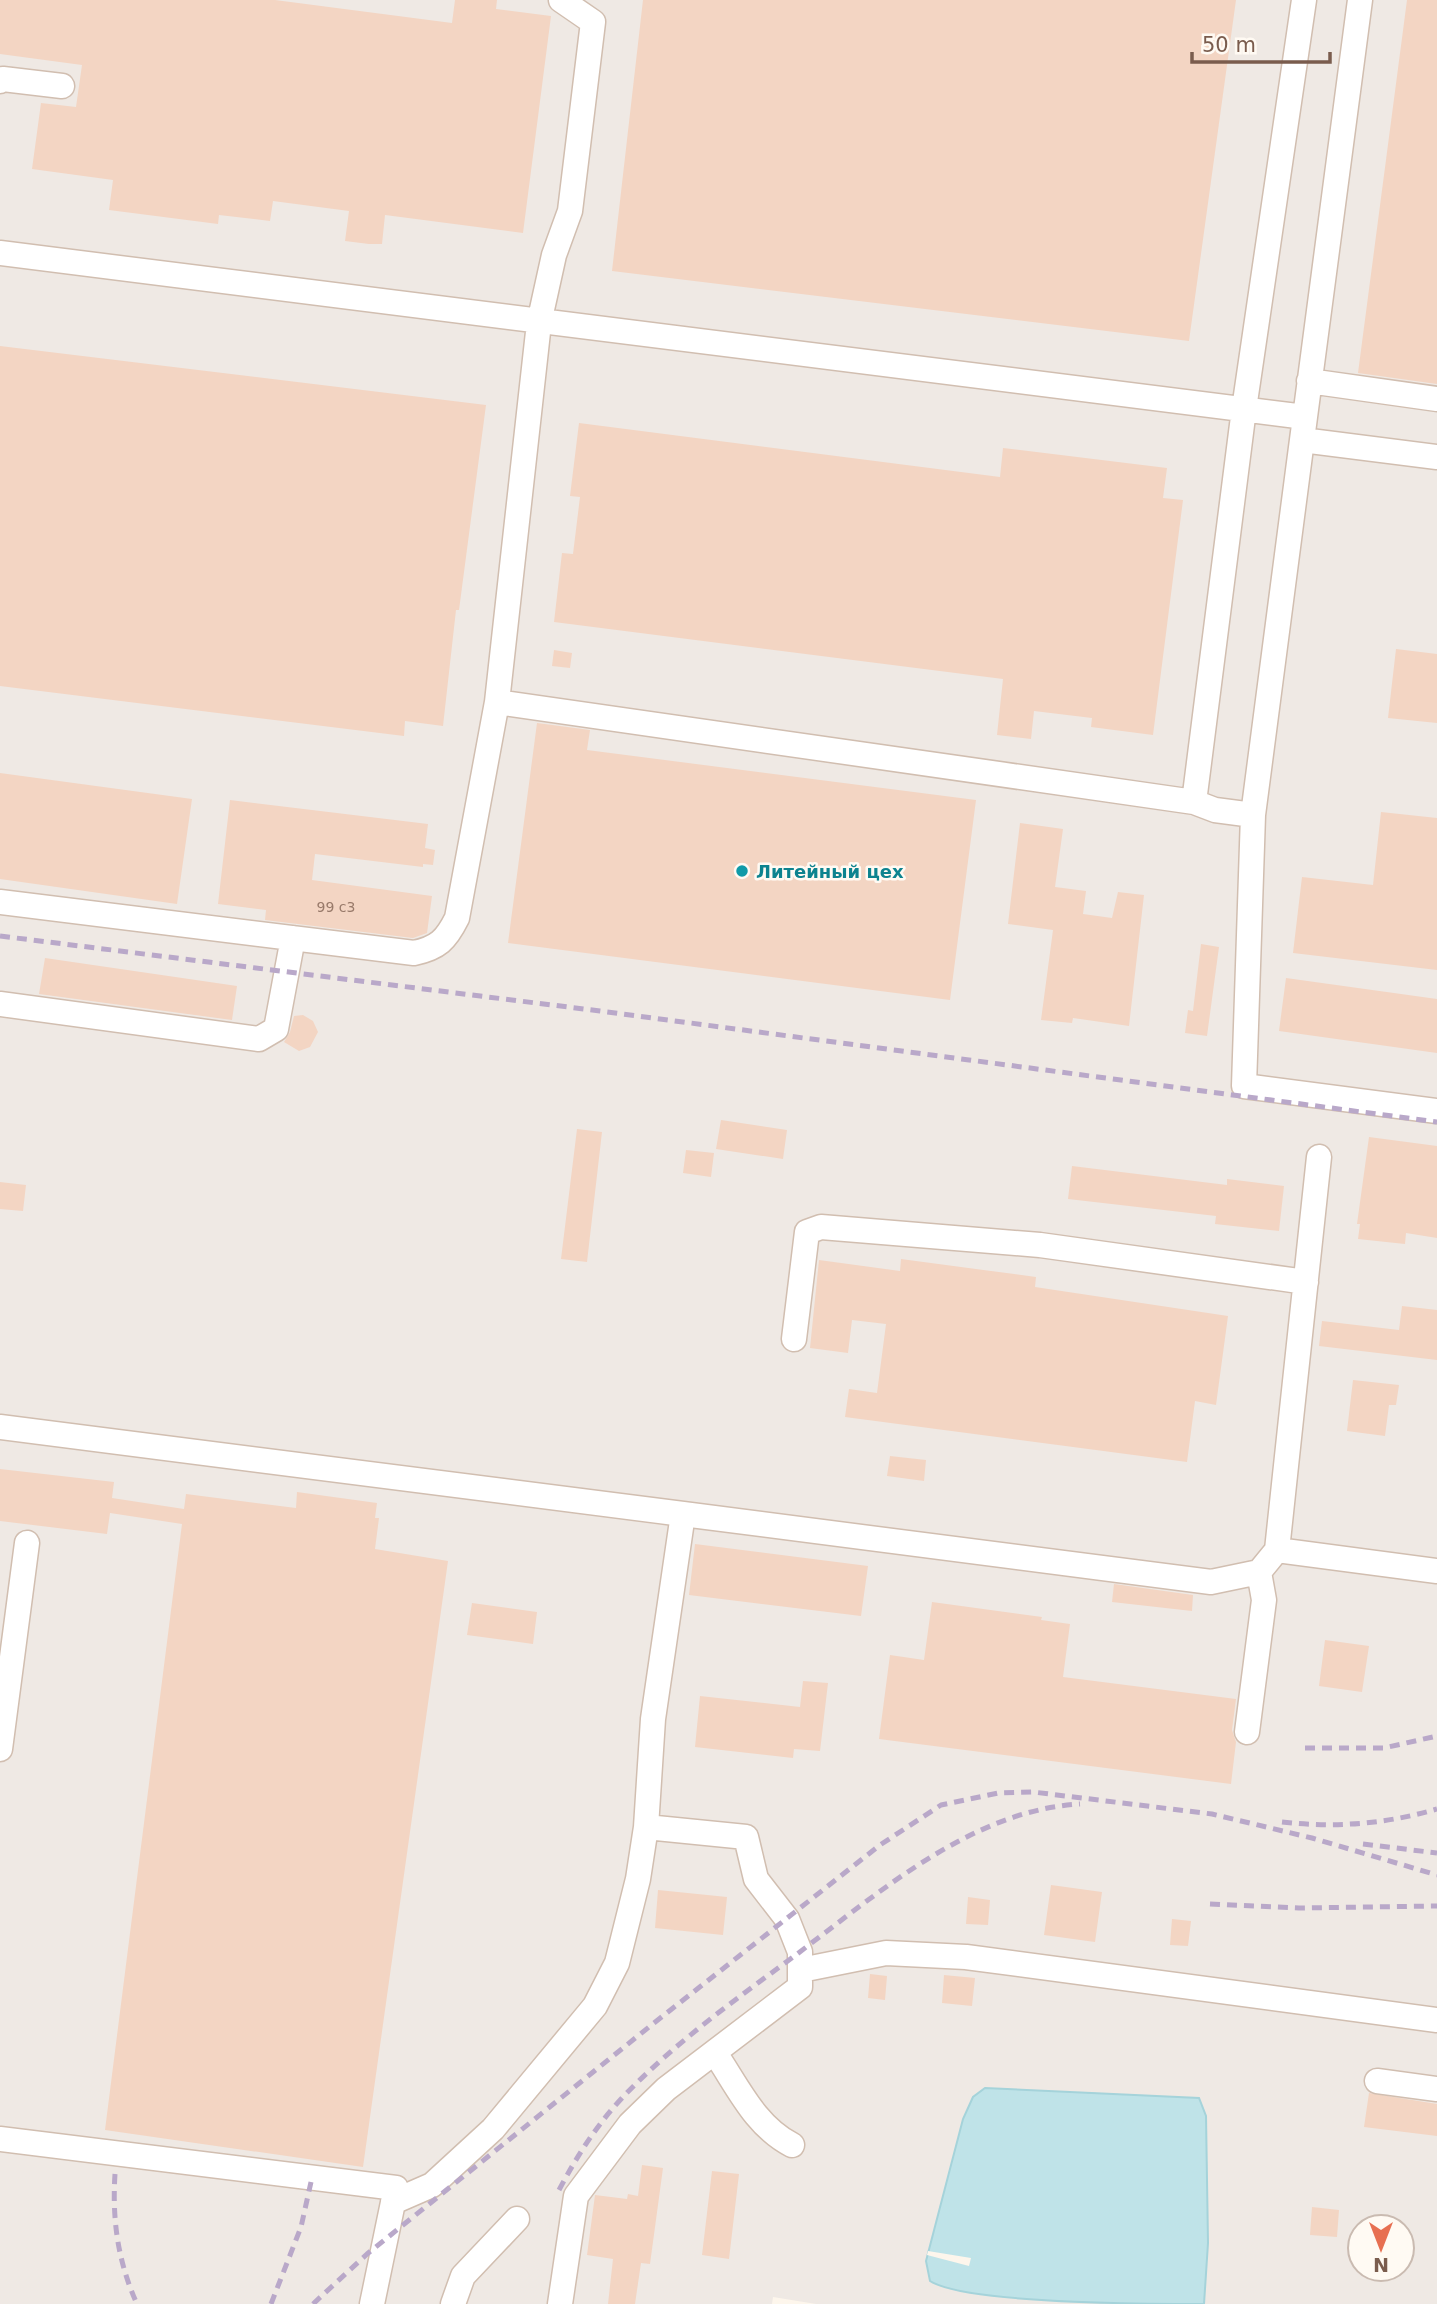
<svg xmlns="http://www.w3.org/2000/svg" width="1437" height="2304" viewBox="0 0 1437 2304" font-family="'DejaVu Sans',sans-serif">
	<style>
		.industrial { fill: #efe9e4; fill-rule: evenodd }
		.water { fill: #bfe3e8; stroke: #a5d3da; stroke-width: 2 }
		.pier { fill: #fdf6ec }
		.building { fill: #f3d5c3 }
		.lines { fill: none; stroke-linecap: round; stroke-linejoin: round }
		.minor-casing { stroke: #d1beb0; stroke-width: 27 }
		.minor { stroke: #fff; stroke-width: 24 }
		.rail { stroke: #b9a8c9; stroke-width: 5; stroke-dasharray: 10 7; stroke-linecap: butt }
		.culture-dot { fill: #0f9aa8; stroke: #fffaf3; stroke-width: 2.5 }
		.labels { text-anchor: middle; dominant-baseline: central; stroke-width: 5; stroke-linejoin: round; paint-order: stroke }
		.number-label { font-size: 14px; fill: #987a6a }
		.culture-label { font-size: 18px; font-weight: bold; fill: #0d838f; stroke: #fffaf3; text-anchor: start }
	</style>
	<rect width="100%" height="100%" fill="#fdf6ec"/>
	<path class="industrial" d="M0,0H1437V2304H816L773,2297L772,2304H0ZM1360,2227H1402V2269H1360Z"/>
	<path class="water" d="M985,2088L1199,2098L1206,2116L1208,2243L1204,2304C1150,2304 967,2304 930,2281L926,2261L963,2119L973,2097Z"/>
	<path class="pier" d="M928,2251L971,2258L969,2266L927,2255Z"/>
	<path class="building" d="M0,0H275L452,23L455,0H497L496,9L551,16L523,233L385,215L382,244H369L345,241L349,211L273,201L270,221L219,215L218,224L109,210L113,180L32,169L41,103L76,107L82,65L0,54Z
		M643,0H1236L1189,341L612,271Z
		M1407,0H1437V384L1358,373Z
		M0,346L486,405L459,610H456L443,726L405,721L404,736L0,686Z
		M579,423L1000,477L1003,448L1167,468L1163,498L1183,500L1153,735L1091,727L1092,718L1034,711L1031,739L997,735L1003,679L554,622L562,553L573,554L580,497L570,496Z
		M1396,649L1437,654V723L1388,718Z
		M554,650L572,653L570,668L552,666Z
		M537,723L590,730L587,750L976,800L950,1000L508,943Z
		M0,773L192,799L177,904L0,879Z
		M230,800L428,824L425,848L435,850L433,865L423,864V867L315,854L312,880L432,896L427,933L413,938L265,920L266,910L218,904Z
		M1381,812L1437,818V970L1293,953L1302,877L1373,885Z
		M1020,823L1063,829L1055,887L1086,891L1083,914L1112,918L1118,892L1144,895L1129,1026L1073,1018L1072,1023L1041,1020L1053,930L1008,924Z
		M1201,944L1219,947L1207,1036L1185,1033L1188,1010L1193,1011Z
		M45,958L237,986L232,1020L39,994Z
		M1286,978L1437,999V1053L1279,1031Z
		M303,1015L313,1021L318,1032L310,1047L299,1051L284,1042L290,1032L294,1016Z
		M721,1120L787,1130L783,1159L716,1149Z
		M577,1129L602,1132L587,1262L561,1259Z
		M1369,1137L1437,1146V1238L1406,1233L1405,1244L1358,1239L1360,1224H1357Z
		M686,1150L714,1153L711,1177L683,1173Z
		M1072,1166L1227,1185V1179L1284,1186L1279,1231L1215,1224L1216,1216L1068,1199Z
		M0,1182L26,1185L23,1211L0,1209Z
		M901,1259L1036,1277L1035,1287L1228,1316L1216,1405L1195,1401L1187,1462L845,1417L849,1389L877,1393L886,1324L852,1320L848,1353L810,1348L819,1260L900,1271Z
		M1402,1306L1437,1310V1360L1319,1346L1322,1321L1399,1330Z
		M1353,1380L1399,1385L1396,1405H1389L1385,1436L1347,1431Z
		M890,1456L926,1460L924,1481L887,1476Z
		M0,1469L114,1482L112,1498L184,1509L186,1494L296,1508L297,1492L377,1503L375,1518H379L375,1549L448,1561L363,2167L105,2130L182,1524L110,1513L107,1534L0,1521Z
		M695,1544L868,1566L861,1616L689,1595Z
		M1114,1584L1193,1595L1192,1611L1112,1602Z
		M932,1602L1042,1617L1041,1620L1070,1624L1063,1677L1236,1699L1232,1730L1236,1742L1231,1784L879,1739L890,1655L924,1660Z
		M472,1603L537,1612L533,1644L467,1635Z
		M1325,1640L1369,1646L1362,1692L1319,1686Z
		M803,1681L828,1683L820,1751L794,1749L793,1758L695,1747L700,1696L800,1707Z
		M1051,1885L1102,1892L1095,1942L1044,1935Z
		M658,1890L727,1897L723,1935L655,1928Z
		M968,1897L990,1900L988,1925L966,1924Z
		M1172,1919L1191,1921L1188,1946L1170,1945Z
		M870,1974L887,1976L885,2000L868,1998Z
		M944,1975L975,1978L972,2006L942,2003Z
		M1369,2093L1437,2104V2136L1364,2127Z
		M642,2165L663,2168L650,2264L641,2263L635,2304H608L613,2259L587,2255L595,2195L627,2199L628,2194L638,2196Z
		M712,2171L739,2174L729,2259L702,2255Z
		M1312,2207L1339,2210L1337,2237L1310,2235Z"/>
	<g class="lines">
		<defs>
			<path id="minor" d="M0,81L3,79L62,86
				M0,253L1305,417L1360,0
				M1309,381L1437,399
				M1305,417L1253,815L1244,1086L1437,1111
				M1302,440L1437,457
				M497,702L1194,802
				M1253,815L1215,810L1194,802L1244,409L1304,0
				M0,902L414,953C438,948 446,940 457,918L497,702L539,323L554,255L570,211L593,22L561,0
				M0,1004L259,1039L276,1029L293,938
				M794,1339L807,1232L821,1227L1040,1245L1306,1282
				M0,1427L683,1514L653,1719L646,1827L746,1837L756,1879L787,1919L800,1952V1987L666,2089L630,2124L576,2196L560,2304
				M683,1514L1211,1582L1259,1572L1277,1550L1319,1157
				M1277,1550L1437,1571
				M1247,1732L1264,1600L1259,1572
				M0,1749L27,1543
				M801,1970L886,1953L966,1957L1437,2020
				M715,2053C738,2087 755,2126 792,2145
				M1377,2081L1437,2089
				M0,2139L396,2188L372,2304
				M393,2202L432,2185L493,2129L595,2006L617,1963L638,1879L646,1827
				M453,2304L463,2276L517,2219"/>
		</defs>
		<use href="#minor" class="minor-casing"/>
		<use href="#minor" class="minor"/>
		<path class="rail" d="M0,936L600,1011L1437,1122
			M1305,1748H1384L1437,1736
			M1282,1822C1335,1828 1386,1824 1437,1809
			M1363,1844L1437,1853
			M1210,1904L1299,1908L1437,1906
			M115,2174C112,2220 118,2262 137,2304
			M559,2190C577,2156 596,2126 622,2098C671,2046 732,2002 789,1960C874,1897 970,1810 1080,1804
			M271,2304L301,2227L311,2182
			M313,2304L367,2254L654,2023L880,1845L941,1805L998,1793L1033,1792L1212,1814L1312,1838L1437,1875"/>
	</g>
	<circle class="culture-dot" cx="742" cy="871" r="7"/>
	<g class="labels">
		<g class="number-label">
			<text x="336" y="907">99 с3</text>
		</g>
		<g class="culture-label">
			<text x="756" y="871">Литейный цех</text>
		</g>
	</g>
	<g transform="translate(1381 2248) rotate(180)"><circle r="33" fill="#fffaf3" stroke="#cabbb1" stroke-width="2"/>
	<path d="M0-5L12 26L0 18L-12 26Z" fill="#e76f51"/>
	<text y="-10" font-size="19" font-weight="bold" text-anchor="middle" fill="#7a5c4d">N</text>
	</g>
	<path d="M1192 52v10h138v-10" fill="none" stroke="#7a5c4d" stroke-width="3.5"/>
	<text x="1202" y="52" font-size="21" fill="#7a5c4d" stroke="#fffaf3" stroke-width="5" paint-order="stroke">50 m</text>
</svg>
